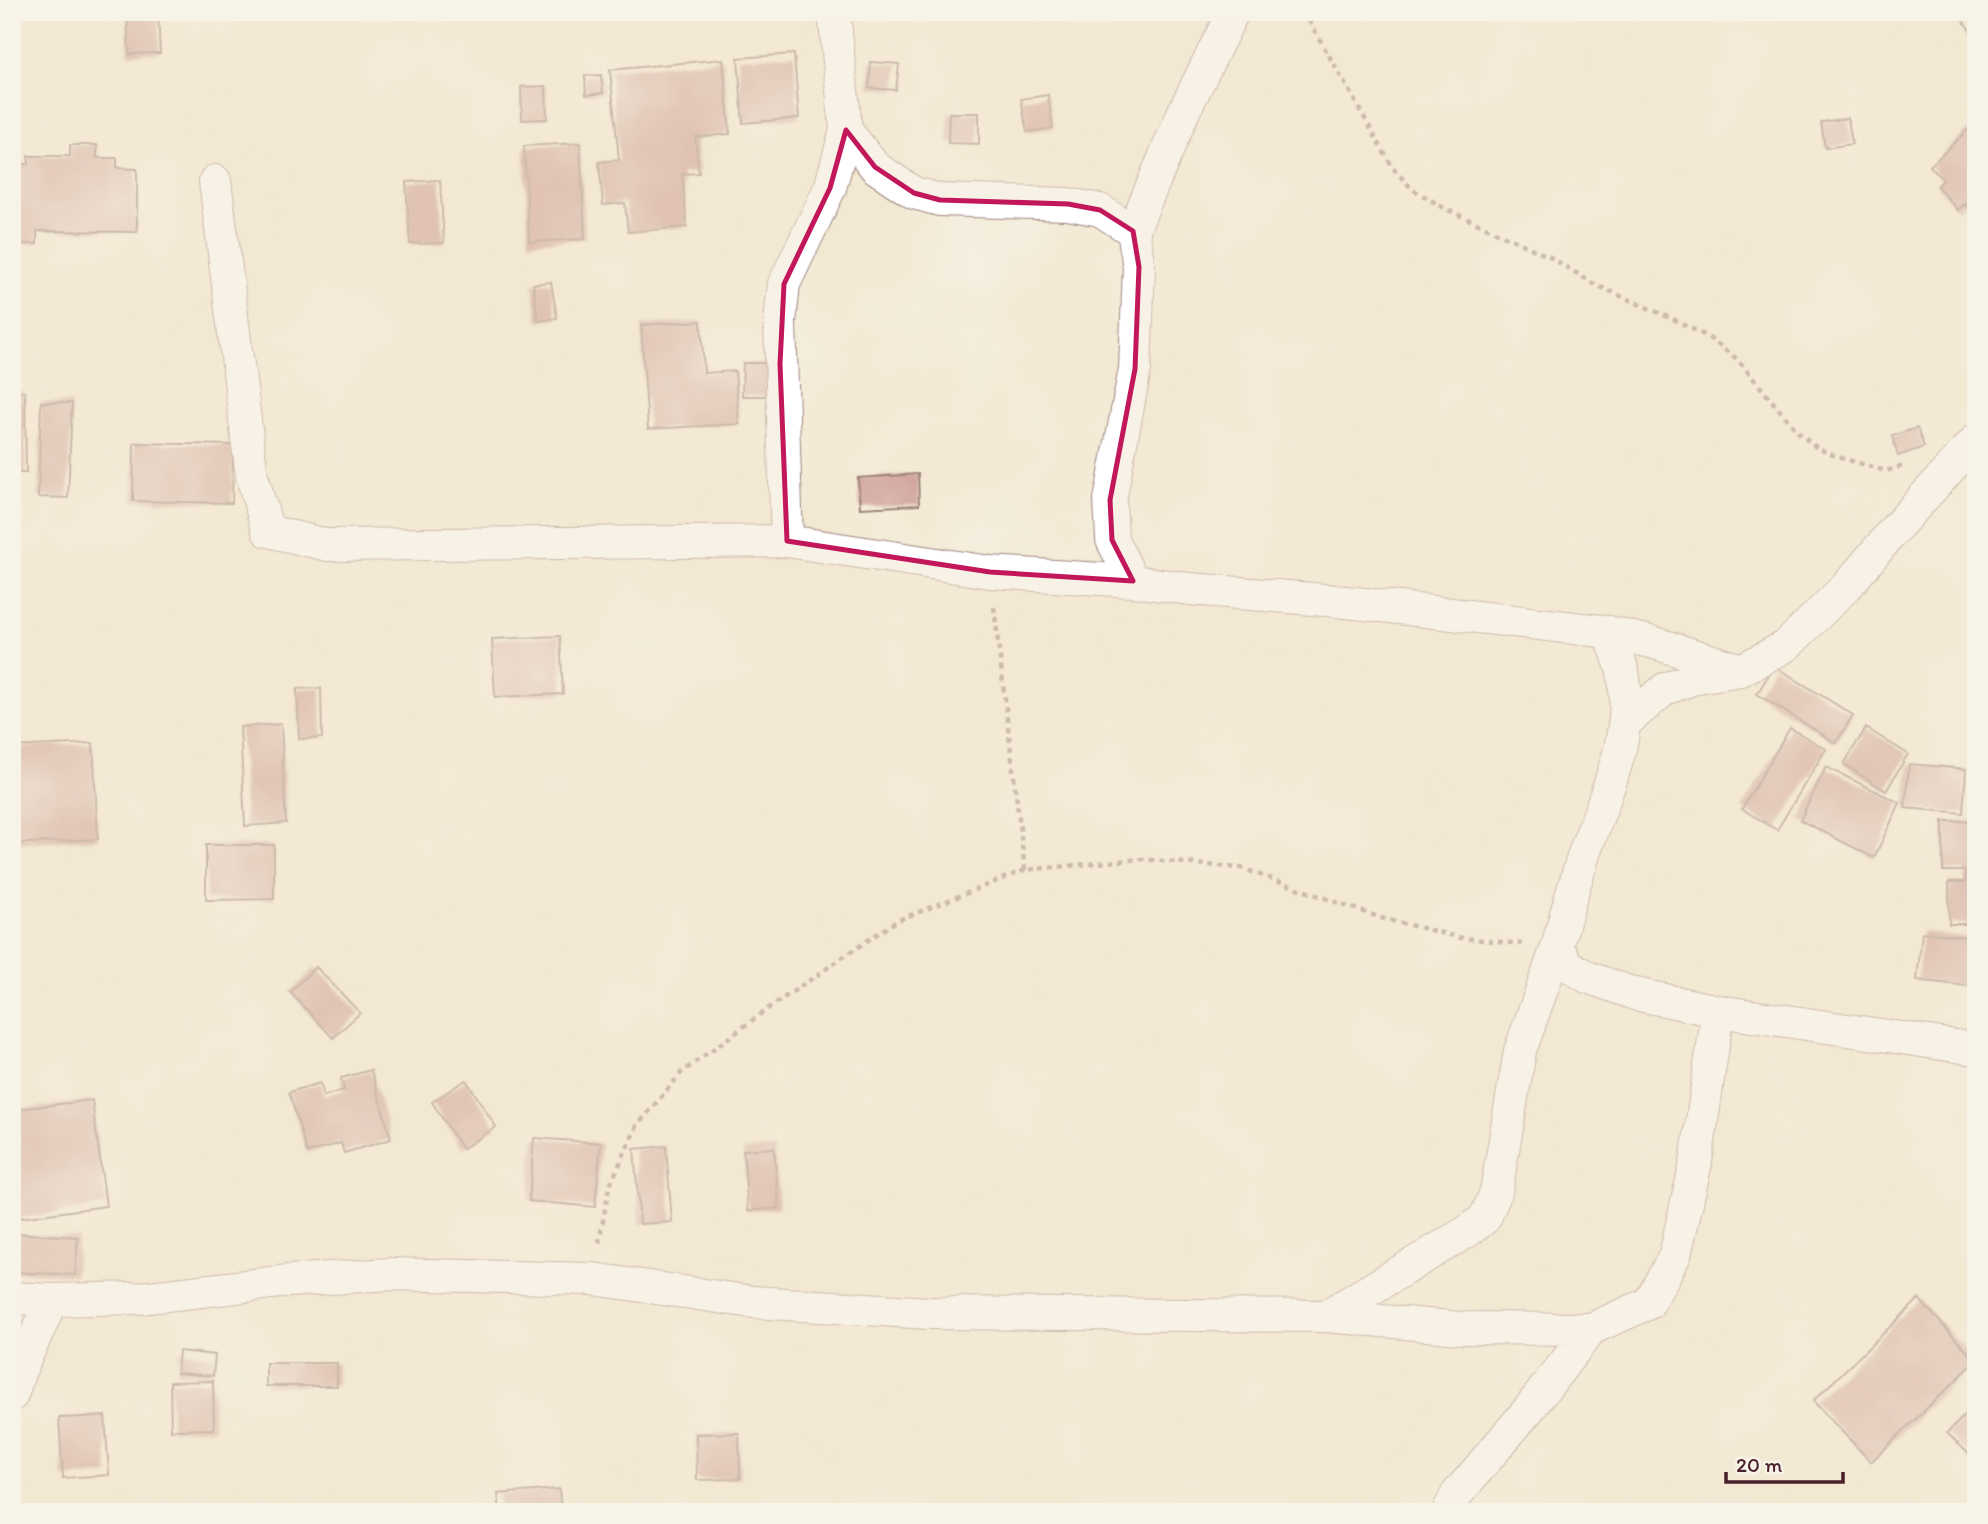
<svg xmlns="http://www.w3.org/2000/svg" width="1988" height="1524" viewBox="0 0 1988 1524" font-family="Itim,sans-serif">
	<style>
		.building { fill: #cb9891 }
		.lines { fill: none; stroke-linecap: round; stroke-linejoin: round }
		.street-casing { stroke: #9e847e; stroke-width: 34 }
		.path { stroke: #9e847e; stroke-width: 4.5; stroke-dasharray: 5 5; stroke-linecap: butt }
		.street { stroke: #fff; stroke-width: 32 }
		.marked { fill: none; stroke: #c2185b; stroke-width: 5; stroke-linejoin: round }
	</style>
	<rect width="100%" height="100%" fill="#f7f3e8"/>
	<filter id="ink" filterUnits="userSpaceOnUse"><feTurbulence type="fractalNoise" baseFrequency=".0143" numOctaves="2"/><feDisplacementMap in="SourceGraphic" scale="14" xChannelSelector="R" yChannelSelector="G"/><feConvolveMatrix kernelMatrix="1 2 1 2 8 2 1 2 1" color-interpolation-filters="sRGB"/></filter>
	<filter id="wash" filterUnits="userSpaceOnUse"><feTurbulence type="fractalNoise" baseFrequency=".00686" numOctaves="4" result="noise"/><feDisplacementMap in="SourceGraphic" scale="28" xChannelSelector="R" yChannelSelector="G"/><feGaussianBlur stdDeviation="1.57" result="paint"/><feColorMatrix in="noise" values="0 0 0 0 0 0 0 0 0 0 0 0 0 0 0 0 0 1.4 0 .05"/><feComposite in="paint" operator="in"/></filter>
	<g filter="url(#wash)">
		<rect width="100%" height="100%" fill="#f3e8d2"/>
		<g id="blocks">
			<path class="building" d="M158,12L160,53L129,54L127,13Z
				M1957,12H1976V39Z
				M794,54L799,118L743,123L738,58Z
				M723,59L730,134L695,137L699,173L682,174L687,227L628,232L625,203L603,205L599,162L619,160L610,70Z
				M871,62L899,64L896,90L869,88Z
				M601,75L603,93L586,95L585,76Z
				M546,86L547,119L522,120L521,87Z
				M1048,95L1053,128L1027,132L1021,99Z
				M949,113H979V144L948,143Z
				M1848,118L1852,144L1825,148L1821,122Z
				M1976,122V216L1965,204L1958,210L1937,186L1943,180L1930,166Z
				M580,143L585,239L529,242L524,146Z
				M70,145H97V158H117V168L137,169V232L37,231V244H12V178L16,179V165L29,164L28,156H70Z
				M440,180L444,243L410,244L406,182Z
				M551,282L557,318L538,321L533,284Z
				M701,321L704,373L735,371L739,424L648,429L641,325Z
				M743,363H773L772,396H742Z
				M12,392H25L26,473H12Z
				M41,402L72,403L68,498L38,497Z
				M1917,428L1924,447L1898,456L1892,436Z
				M134,443L233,445L232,503L133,501Z
				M918,474L919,505L860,508L858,478Z
				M560,636L563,694L495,697L492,639Z
				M1774,666L1853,715L1836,743L1757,694Z
				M321,688L322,738L299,739L297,689Z
				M281,724L286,823L245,826L240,727Z
				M1790,728L1826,749L1777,830L1742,809Z
				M1866,728L1908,754L1886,791L1844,764Z
				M93,743L98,839L12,844V747Z
				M1909,764L1966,769L1963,813L1905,808Z
				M1826,767L1900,803L1874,858L1800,820Z
				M1943,821H1976V924H1949V882H1965V871H1943Z
				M206,845H274V899L206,900Z
				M1922,932L1976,938V987L1917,980Z
				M316,967L360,1013L333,1038L290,992Z
				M371,1070L391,1139L344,1153L341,1143L307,1153L289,1092L320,1083L324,1096L344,1090L341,1078Z
				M466,1080L496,1127L462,1149L432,1102Z
				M92,1100L106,1206L12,1219V1110Z
				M534,1138L601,1143L595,1207L529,1201Z
				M666,1146L672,1222L640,1224L634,1149Z
				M774,1148L779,1208L748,1211L743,1150Z
				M12,1233L78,1237L75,1275L12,1272Z
				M1919,1299L1976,1361L1871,1462L1813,1401Z
				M179,1351L215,1355L213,1376L177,1373Z
				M266,1363H337V1386H266Z
				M213,1381L214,1429L171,1430L170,1382Z
				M1969,1411L1976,1417V1461L1947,1433Z
				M105,1416L109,1475L63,1478L59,1418Z
				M739,1433L740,1479L697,1480L696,1434Z
				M559,1489L561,1512H500L498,1494Z"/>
		</g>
	</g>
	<g filter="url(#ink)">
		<use href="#blocks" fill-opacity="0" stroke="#9e847e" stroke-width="2"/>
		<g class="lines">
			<defs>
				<path id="street" d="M846,130L875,167L914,193L940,200L1068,204L1100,210L1133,231L1139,267L1135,369L1110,500L1112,540L1133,581L1190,589L1337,601L1609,632L1655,643L1741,670
					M215,181L252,476L268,531L327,545L787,541L990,572L1133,581
					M1133,231L1184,111L1233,12
					M787,541L780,322L784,284L830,188L846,130L834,12
					M1609,632C1614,647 1622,663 1624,678C1633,740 1604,797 1584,854C1574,885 1565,916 1557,947L1568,965L1587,977L1635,994L1718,1011
					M1626,722L1665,689L1697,677L1741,670L1786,646L1847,586L1895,529L1976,440
					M12,1298L52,1300L140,1298L289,1281L389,1274L593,1279L753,1302L930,1313L1326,1316L1461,1328L1591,1329L1649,1303L1675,1255L1696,1162L1718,1011L1976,1049
					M1326,1316L1468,1231L1485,1218L1496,1192L1520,1051L1557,947
					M12,1395L19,1373L52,1300
					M1448,1512L1457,1494L1529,1409L1591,1329"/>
			</defs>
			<use href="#street" class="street-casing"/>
			<path class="path" d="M1304,12L1393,168L1412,189L1444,208L1550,257L1596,285L1675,320L1708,337L1737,359L1798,432L1817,448L1835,456L1886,471L1903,466
				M994,607L1025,870
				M599,1243L609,1187L637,1126L682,1072L769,1008L896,921L1025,870L1140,859L1241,868L1381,918L1462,938L1522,944"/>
			<use href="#street" class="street"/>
		</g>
	</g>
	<path d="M0 0H1988V1524H0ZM846,130L875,167L914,193L940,200L1068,204L1100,210L1133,231L1139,267L1135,369L1110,500L1112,540L1133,581L990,572L787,541L780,364L784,284L830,188Z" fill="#f3e8d2" fill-opacity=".55" fill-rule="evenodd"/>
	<path class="marked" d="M846,130L875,167L914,193L940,200L1068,204L1100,210L1133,231L1139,267L1135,369L1110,500L1112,540L1133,581L990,572L787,541L780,364L784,284L830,188Z"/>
	<rect width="1988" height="1524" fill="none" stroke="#f7f3e8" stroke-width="42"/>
	<path d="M1726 1472v10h117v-10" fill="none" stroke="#4a1f2b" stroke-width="3.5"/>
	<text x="1736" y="1472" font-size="21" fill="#4a1f2b" stroke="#f7f3e8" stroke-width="5" paint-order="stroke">20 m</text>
</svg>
